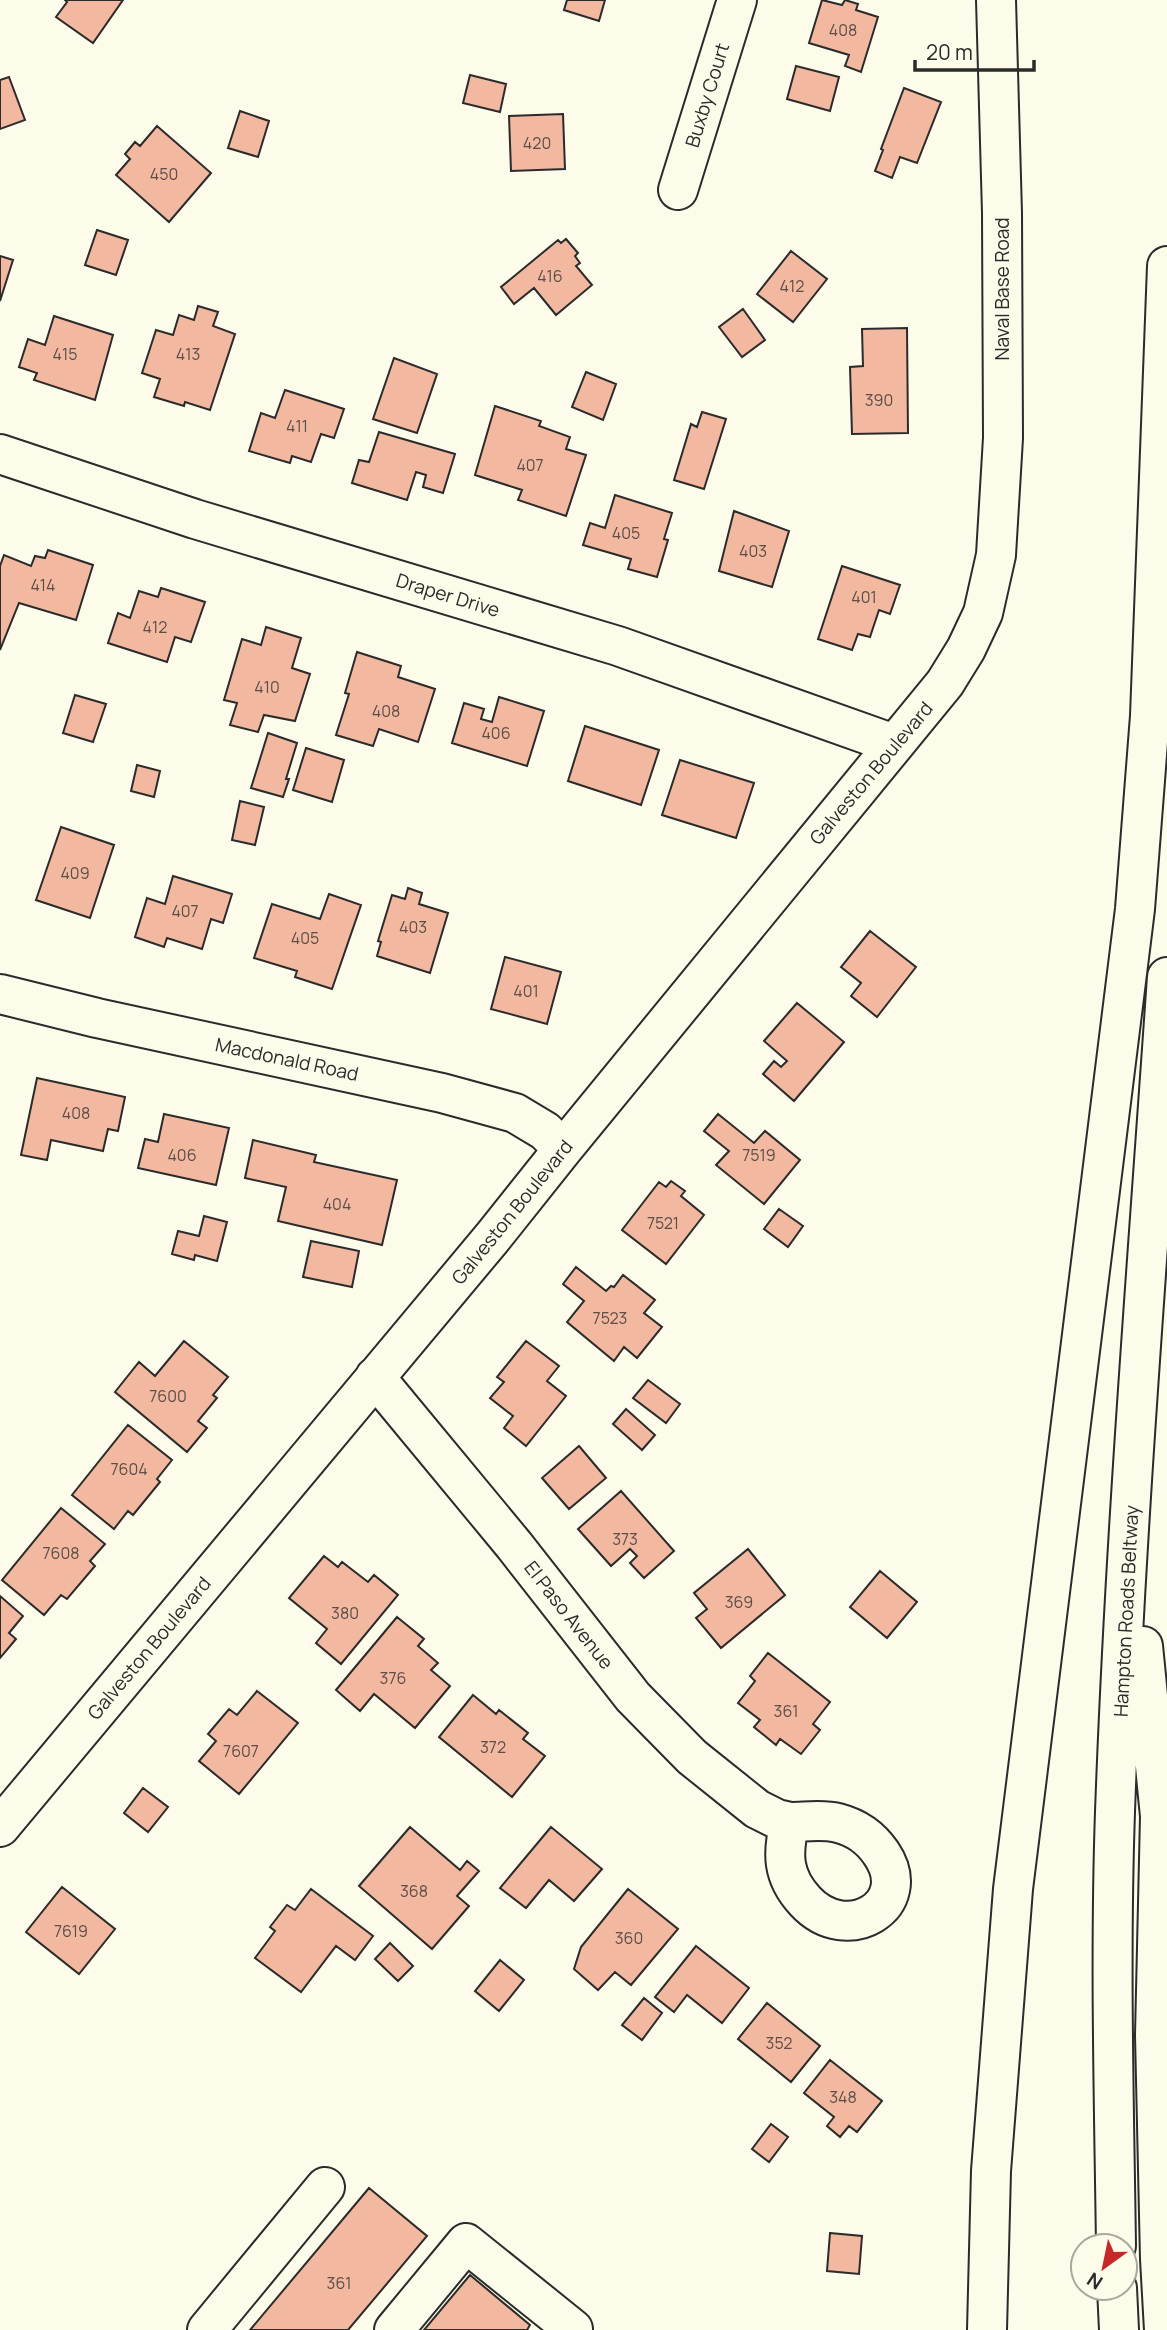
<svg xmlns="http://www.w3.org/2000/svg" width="1167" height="2330" viewBox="0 0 1167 2330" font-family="Manrope,sans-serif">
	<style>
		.building { fill: #f2b8a0; stroke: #2b2b2b; stroke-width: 2 }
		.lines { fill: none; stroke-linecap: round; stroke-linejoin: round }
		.minor-casing { stroke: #2b2b2b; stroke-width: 42 }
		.highway-casing { stroke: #2b2b2b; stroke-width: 42 }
		.minor { stroke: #fdfbea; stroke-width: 38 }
		.highway { stroke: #fdfbea; stroke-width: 38 }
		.labels { text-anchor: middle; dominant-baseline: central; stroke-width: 5; stroke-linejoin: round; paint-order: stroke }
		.number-label { font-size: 16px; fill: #5d4e48 }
		.street-label { font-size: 19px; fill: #2b2b2b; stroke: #fdfbea }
	</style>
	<rect width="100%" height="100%" fill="#fdfbea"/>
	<path class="building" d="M65,0H123L93,43L56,17L67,2Z
		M567,0H605L599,21L564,10Z
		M822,0L842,5L845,0L858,4L856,10L878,17L861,72L845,66L849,55L809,43Z
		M796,66L839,77L830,111L787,99Z
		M470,75L506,84L500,112L463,103Z
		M9,77L25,120L0,129V80Z
		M904,88L941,102L917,163L900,157L892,178L875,171L883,150L881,149Z
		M240,111L269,121L258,157L228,148Z
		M563,114L565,169L511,171L509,116Z
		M157,126L211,173L169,222L116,175L130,159L125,154L135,142L140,146Z
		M97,230L128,240L116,275L85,265Z
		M566,239L578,253L575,256L580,263L576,266L592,285L556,315L534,288L514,304L501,287L558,240L561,243Z
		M791,251L827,279L793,322L757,294Z
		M0,256L13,260L0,301Z
		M198,306L218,312L213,326L235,334L210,410L185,402L184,406L154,397L160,379L142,373L156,330L173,335L179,315L194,320Z
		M743,309L765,340L742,357L719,327Z
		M54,316L113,335L95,400L34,380L37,373L19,367L28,339L45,345Z
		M907,328L908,433L852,434L850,367L863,366L862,329Z
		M394,358L437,374L417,433L373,419Z
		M586,372L616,384L603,420L572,407Z
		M285,390L344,409L334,438L321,434L311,462L292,456L290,463L249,451L261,413L275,418Z
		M495,406L541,421L539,426L570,437L566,449L586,455L566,516L518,500L522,490L475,475Z
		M702,412L726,419L704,489L674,480L691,424L697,427Z
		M379,432L455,454L443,493L423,487L426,475L416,472L407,500L352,483L359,460L369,462Z
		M615,495L672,513L664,539L668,540L657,577L628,569L631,559L583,545L590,523L605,528Z
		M734,511L789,531L772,587L719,571Z
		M48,550L93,565L76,620L19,603L0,650V566L4,555L31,566L35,556L45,558Z
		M842,566L900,585L890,614L879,610L870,637L858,634L852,650L818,639Z
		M161,588L205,602L191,642L175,637L167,662L108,643L118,613L130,618L139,591L158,597Z
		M266,627L301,638L292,668L310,674L295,721L264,715L258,732L230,725L237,703L224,700L242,639L261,645Z
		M357,652L401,666L398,677L435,689L418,742L379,729L373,746L336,735L349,694L345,693Z
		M75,695L106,704L93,742L63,733Z
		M499,697L544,711L527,766L452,743L464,703L484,709L481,719L492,722Z
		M585,726L659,750L641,805L568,781Z
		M268,733L297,743L286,779H289L283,797L251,788Z
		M306,748L344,760L332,802L293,790Z
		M680,760L754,783L736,838L662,815Z
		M137,765L160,771L154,797L131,791Z
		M240,801L264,807L255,845L232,840Z
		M61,827L114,845L90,918L36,900Z
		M173,876L232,894L223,923L211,919L202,949L167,938L164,947L135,937L147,898L165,904Z
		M408,888L422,893L419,904L448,913L430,973L377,956L381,942L378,941L392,895L405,899Z
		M329,894L361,905L332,989L295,977L297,971L254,958L272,904L320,919Z
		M870,931L916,967L877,1017L851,996L861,983L841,967Z
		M505,957L561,972L547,1024L491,1009Z
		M797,1003L844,1042L794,1101L763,1074L774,1061L781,1067L787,1061L764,1041Z
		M37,1078L125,1097L118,1131L108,1129L103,1151L51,1140L47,1160L21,1155Z
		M164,1114L229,1128L216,1185L138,1168L145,1139L158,1142Z
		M718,1114L754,1143L765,1131L800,1160L764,1204L716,1165L729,1151L704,1131Z
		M253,1140L316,1155L314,1162L397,1180L382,1245L278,1221L286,1187L245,1178Z
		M671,1181L685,1191L681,1196L704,1215L666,1264L622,1230L659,1182L666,1187Z
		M779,1209L803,1226L788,1247L764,1229Z
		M204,1216L227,1222L217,1261L195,1255L194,1260L172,1254L178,1231L199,1236Z
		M311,1241L359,1251L352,1287L303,1277Z
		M576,1267L606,1291L611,1286L614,1287L623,1275L655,1300L644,1313L662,1327L637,1358L624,1347L614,1361L567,1322L584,1301L563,1284Z
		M184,1341L228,1377L213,1395L217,1398L198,1421L207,1428L187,1452L115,1392L139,1362L155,1376Z
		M526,1341L559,1366L547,1381L566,1396L526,1446L504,1428L513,1416L490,1398L504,1382L497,1377Z
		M648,1380L680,1404L666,1423L633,1398Z
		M626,1409L655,1435L642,1450L613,1424Z
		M128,1425L172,1460L157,1479L160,1482L133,1515L128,1511L114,1529L72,1495Z
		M579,1446L606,1478L569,1509L542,1478Z
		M621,1491L674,1551L644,1578L630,1563L637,1556L630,1549L611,1566L578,1529Z
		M61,1508L105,1544L90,1561L95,1566L67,1599L61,1595L44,1615L2,1580Z
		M748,1549L785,1595L721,1648L696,1618L707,1609L694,1593Z
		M324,1556L338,1567L342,1562L368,1582L374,1575L398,1595L341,1664L316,1643L327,1629L289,1598Z
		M880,1571L917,1602L887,1638L850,1607Z
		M0,1596L23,1616L9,1633L16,1639L0,1658Z
		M397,1617L424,1639L418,1646L438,1663L431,1670L450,1686L415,1728L374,1694L360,1711L336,1690Z
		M768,1653L830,1702L813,1724L820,1730L801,1754L780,1739L776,1745L754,1727L760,1720L738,1703L755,1681L750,1676Z
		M257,1691L298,1723L239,1794L199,1761L216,1741L208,1734L229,1709L237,1715Z
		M473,1695L496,1714L499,1710L528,1733L523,1739L545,1756L512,1797L439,1737Z
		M143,1788L168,1807L148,1832L124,1813Z
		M410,1827L460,1870L467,1861L479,1871L457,1896L469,1906L432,1949L359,1886Z
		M551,1827L602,1869L574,1901L549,1880L526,1908L500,1888Z
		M62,1887L115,1929L79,1974L26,1932Z
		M311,1889L373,1936L355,1960L336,1946L301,1992L255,1958L275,1931L270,1927L287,1905L295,1910Z
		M628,1889L678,1929L631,1985L615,1972L598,1990L574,1969L581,1947Z
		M390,1943L413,1966L398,1981L375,1959Z
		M696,1946L749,1988L722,2023L687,1995L674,2012L655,1997Z
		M500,1960L524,1980L499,2011L475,1991Z
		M644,1998L662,2013L642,2040L622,2025Z
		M767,2003L820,2046L791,2082L738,2039Z
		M830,2060L882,2101L857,2132L849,2126L840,2137L827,2126L834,2117L804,2093Z
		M771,2124L788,2137L769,2162L752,2149Z
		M369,2188L427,2236L348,2330H250Z
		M830,2233L862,2236L859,2274L827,2271Z
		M470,2275L530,2325L527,2330H424Z"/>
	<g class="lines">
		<defs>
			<path id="minor" d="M678,190L737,0
				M0,454L195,519L618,646L894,744
				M0,994L97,1018L442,1093L515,1113L545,1131L563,1149
				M375,1377L514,1545L633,1697L692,1757L757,1809L777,1819L790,1822
				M790,1822C805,1822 823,1819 838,1823C857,1828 870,1837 881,1853C917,1905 847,1947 805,1901C782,1876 782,1853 790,1822Z
				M0,1827L492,1238L563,1149L945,683L966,649L983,613L996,555L1003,438L1002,213L996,0
				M207,2330L325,2187
				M394,2330L466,2243L573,2329L572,2330"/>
			<path id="highway" d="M1143,1646L1160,1816L1155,2035L1160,2259L1164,2330
				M1116,2246C1114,2101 1110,1957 1115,1812C1125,1534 1148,1255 1167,977
				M1117,2288L1119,2330
				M987,2330L991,2171L1013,1889L1135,909L1150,716L1167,266"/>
		</defs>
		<use href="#minor" class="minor-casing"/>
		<use href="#highway" class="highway-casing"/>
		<use href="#minor" class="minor"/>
		<use href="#highway" class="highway"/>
	</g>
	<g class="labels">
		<g class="number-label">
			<text x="843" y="30">408</text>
			<text x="537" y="143">420</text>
			<text x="164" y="174">450</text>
			<text x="550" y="276">416</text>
			<text x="792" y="286">412</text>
			<text x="65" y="354">415</text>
			<text x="188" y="354">413</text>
			<text x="879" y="400">390</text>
			<text x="297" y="426">411</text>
			<text x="530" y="465">407</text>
			<text x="626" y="533">405</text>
			<text x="753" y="551">403</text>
			<text x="43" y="585">414</text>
			<text x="864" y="597">401</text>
			<text x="155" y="627">412</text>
			<text x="267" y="687">410</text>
			<text x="386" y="711">408</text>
			<text x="496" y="733">406</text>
			<text x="75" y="873">409</text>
			<text x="185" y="911">407</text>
			<text x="413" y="927">403</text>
			<text x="305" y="938">405</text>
			<text x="526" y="991">401</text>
			<text x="76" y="1113">408</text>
			<text x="182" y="1155">406</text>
			<text x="759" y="1155">7519</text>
			<text x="337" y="1204">404</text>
			<text x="663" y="1223">7521</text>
			<text x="610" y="1318">7523</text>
			<text x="168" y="1396">7600</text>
			<text x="129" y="1469">7604</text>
			<text x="625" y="1539">373</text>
			<text x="61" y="1553">7608</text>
			<text x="739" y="1602">369</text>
			<text x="345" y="1613">380</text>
			<text x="393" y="1678">376</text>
			<text x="786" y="1711">361</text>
			<text x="493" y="1747">372</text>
			<text x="241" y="1751">7607</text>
			<text x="414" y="1891">368</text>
			<text x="71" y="1931">7619</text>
			<text x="629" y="1938">360</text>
			<text x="779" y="2043">352</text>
			<text x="843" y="2097">348</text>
			<text x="339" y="2283">361</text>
		</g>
		<g class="street-label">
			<text transform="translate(707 95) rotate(-73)">Buxby Court</text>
			<text transform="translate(1002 289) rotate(-90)">Naval Base Road</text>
			<text transform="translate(448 595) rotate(17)">Draper Drive</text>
			<text transform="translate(871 773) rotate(-50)">Galveston Boulevard</text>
			<text transform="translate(287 1059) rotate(12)">Macdonald Road</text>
			<text transform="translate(512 1212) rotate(-51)">Galveston Boulevard</text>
			<text transform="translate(1126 1611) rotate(-87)">Hampton Roads Beltway</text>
			<text transform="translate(569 1615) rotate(52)">El Paso Avenue</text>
			<text transform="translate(149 1648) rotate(-50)">Galveston Boulevard</text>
		</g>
	</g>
	<g transform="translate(1104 2267) rotate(213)"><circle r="33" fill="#fdfbea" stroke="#a9a89e" stroke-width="2"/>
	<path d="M0-5L12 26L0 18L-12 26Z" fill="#c62828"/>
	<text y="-10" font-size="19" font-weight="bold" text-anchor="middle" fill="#2b2b2b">N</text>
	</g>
	<path d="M915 60v10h119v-10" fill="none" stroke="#2b2b2b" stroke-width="3.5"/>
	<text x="926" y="60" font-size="21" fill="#2b2b2b" stroke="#fdfbea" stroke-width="5" paint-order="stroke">20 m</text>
</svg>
